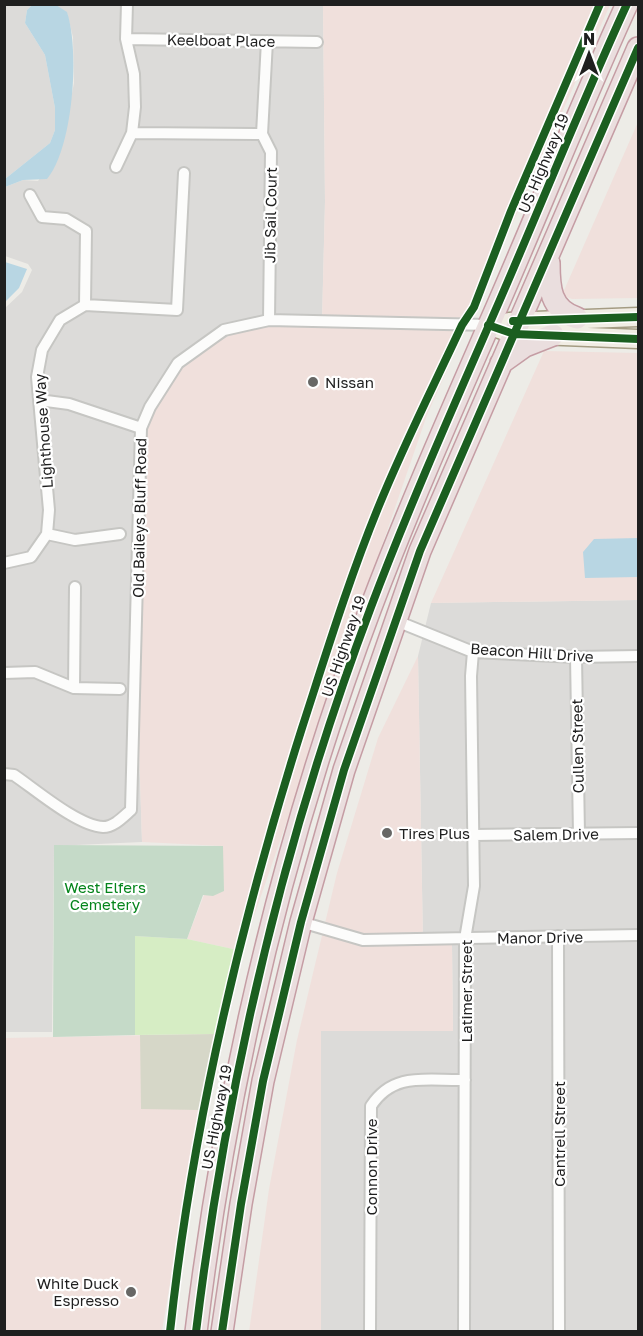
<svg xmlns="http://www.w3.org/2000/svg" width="643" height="1336" viewBox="0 0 643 1336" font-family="'Golos Text',sans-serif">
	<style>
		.residential { fill: #dcdbd9 }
		.commercial { fill: #f0e0dc }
		.construction { fill: #d6d7c8 }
		.grass { fill: #d6edc4 }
		.cemetery { fill: #c5dac8 }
		.water { fill: #b8d6e3 }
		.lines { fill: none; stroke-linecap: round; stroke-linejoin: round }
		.street-casing { stroke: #c6c6c3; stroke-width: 14 }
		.primary-casing { stroke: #a49c83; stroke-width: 21 }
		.highway-casing { stroke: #c59da4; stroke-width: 24 }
		.street { stroke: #fcfcfb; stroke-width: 10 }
		.primary { stroke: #f1ede4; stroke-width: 18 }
		.highway { stroke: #eadede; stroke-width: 21 }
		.cycleway-casing { stroke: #fff; stroke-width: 11 }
		.cycleway { stroke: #1b5e20; stroke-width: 8 }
		.poi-dot { fill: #676765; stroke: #fff; stroke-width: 2 }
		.labels { text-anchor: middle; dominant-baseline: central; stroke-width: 4.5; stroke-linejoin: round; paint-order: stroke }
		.street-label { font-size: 15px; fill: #1f1f1f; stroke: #fff }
		.poi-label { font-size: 15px; fill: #1f1f1f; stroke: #fff; text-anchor: start }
		.park-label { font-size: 15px; fill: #05851c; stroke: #fff }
	</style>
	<rect width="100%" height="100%" fill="#edece7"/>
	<path class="residential" d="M4,5H32L27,10L25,23L45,55L55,108V130L50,143L5,179Z
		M54,5H323L325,202L322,321L134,591L142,842L54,846L52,1032H5L4,309L22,292L32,270L28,264L5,256V187L23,180L38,181L60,148L65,129L74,83L73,37L67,13Z
		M638,600V1331H321V1031H453L452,945H423L418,656L431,603Z"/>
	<path class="commercial" d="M323,5H610L427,415L242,951L187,939L223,846L142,842L134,591L147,408L185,361L253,322L322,321L325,202Z
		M638,122V298L572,299L562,295Z
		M544,351L638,353V600L431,603Z
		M418,656L423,944L452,945L453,1031H321V1331L249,1332L269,1189L297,1040L337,873L378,738Z
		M215,1034L199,1110L162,1331H5L4,1038Z"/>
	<path class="construction" d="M215,1034L199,1110L141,1109L140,1035Z"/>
	<path class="grass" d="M135,936L187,939L242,951L215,1034L135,1035Z"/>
	<path class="cemetery" d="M54,845L223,846L224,891L213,896L203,895L187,939L135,936V1035L53,1037Z"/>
	<path class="water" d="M32,5H56L67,12C80,51 73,148 47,179L23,180L5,187V179L50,143L55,130V108L45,55L25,23L27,10Z
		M5,262L27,269L19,288L5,302Z
		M638,538V577L585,578L583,552L594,539Z"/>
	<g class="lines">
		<defs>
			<path id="street" d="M126,39L317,42
				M267,41L262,134L271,152L269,320
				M132,133L262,134
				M116,167L132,133L135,107L134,74L126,39L127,4
				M30,195L42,217L66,219L86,231L85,305
				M39,400L69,404L141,428
				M47,534L75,540L120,534
				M4,563L31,557L47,534L49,510L37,377L42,350L60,320L85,305L177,310L184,173
				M394,620L473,652L576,657L638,656
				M576,657L579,834
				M4,673L35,672L74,688L120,689
				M74,688L75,587
				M4,774L14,775C36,790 78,826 103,827C114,827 123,817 131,810L141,428L150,407L178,363L224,330L269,320L488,325
				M474,835L638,833
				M301,922L363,940L638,935
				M558,936L559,1332
				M370,1332L371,1106C394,1071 427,1081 465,1080
				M464,1332L465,939L474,886L471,676L473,652"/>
			<path id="primary" d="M509,322L638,317
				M488,325L514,334L638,339"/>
			<path id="highway" d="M549,263C549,287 550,310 577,318
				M501,363L525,346L553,335
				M196,1332C226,1085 283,840 371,607C410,504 455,403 499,302C542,203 582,102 627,4
				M222,1332L241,1204L263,1081L301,922L344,770L420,551L638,48"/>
		</defs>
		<use href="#street" class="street-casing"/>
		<use href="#primary" class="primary-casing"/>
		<use href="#highway" class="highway-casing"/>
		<use href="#street" class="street"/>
		<use href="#primary" class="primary"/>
		<use href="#highway" class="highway"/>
		<defs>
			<path id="cycleway" d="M513,321L638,317
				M488,325L514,334L638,339
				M170,1332C192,1127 240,924 302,728C326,654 349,579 378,508C403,446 434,385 462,325L474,307L511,211L600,4
				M196,1332C226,1085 283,840 371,607C410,504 455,403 499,302C542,203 582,102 627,4
				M222,1332L241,1204L263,1081L301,922L344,770L420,551L638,48"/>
		</defs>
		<use href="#cycleway" class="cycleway-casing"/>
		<use href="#cycleway" class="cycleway"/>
	</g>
	<g class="poi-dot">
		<circle cx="313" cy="382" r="6"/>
		<circle cx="387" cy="833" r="6"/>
		<circle cx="131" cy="1292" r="6"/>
	</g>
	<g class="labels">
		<g class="street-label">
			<text transform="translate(221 40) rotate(1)">Keelboat Place</text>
			<text transform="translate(543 163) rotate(-67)">US Highway 19</text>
			<text transform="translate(270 215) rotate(-89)">Jib Sail Court</text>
			<text transform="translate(43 431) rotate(-94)">Lighthouse Way</text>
			<text transform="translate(139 518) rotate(-89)">Old Baileys Bluff Road</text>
			<text transform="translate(343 646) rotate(-71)">US Highway 19</text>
			<text transform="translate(532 652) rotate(4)">Beacon Hill Drive</text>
			<text transform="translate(577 746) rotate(-91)">Cullen Street</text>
			<text transform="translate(556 834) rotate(-1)">Salem Drive</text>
			<text transform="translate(540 937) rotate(-1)">Manor Drive</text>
			<text transform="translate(466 991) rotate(-90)">Latimer Street</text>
			<text transform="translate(216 1117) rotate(-79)">US Highway 19</text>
			<text transform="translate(559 1134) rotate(-90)">Cantrell Street</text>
			<text transform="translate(371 1167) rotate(-90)">Connon Drive</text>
		</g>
		<g class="poi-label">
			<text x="325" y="382">Nissan</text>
			<text x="399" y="833">Tires Plus</text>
			<text x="119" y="1283" text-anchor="end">White Duck<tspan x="119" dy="17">Espresso</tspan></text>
		</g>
		<g class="park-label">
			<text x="105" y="887">West Elfers<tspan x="105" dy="17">Cemetery</tspan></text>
		</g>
	</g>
	<rect width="643" height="1336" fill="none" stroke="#1f1f1f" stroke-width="12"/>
	<g transform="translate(589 54)" stroke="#ffffff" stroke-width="4.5" paint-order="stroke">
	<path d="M0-4.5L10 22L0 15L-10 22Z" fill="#1f1f1f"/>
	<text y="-9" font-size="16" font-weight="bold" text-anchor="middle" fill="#1f1f1f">N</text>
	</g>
</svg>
